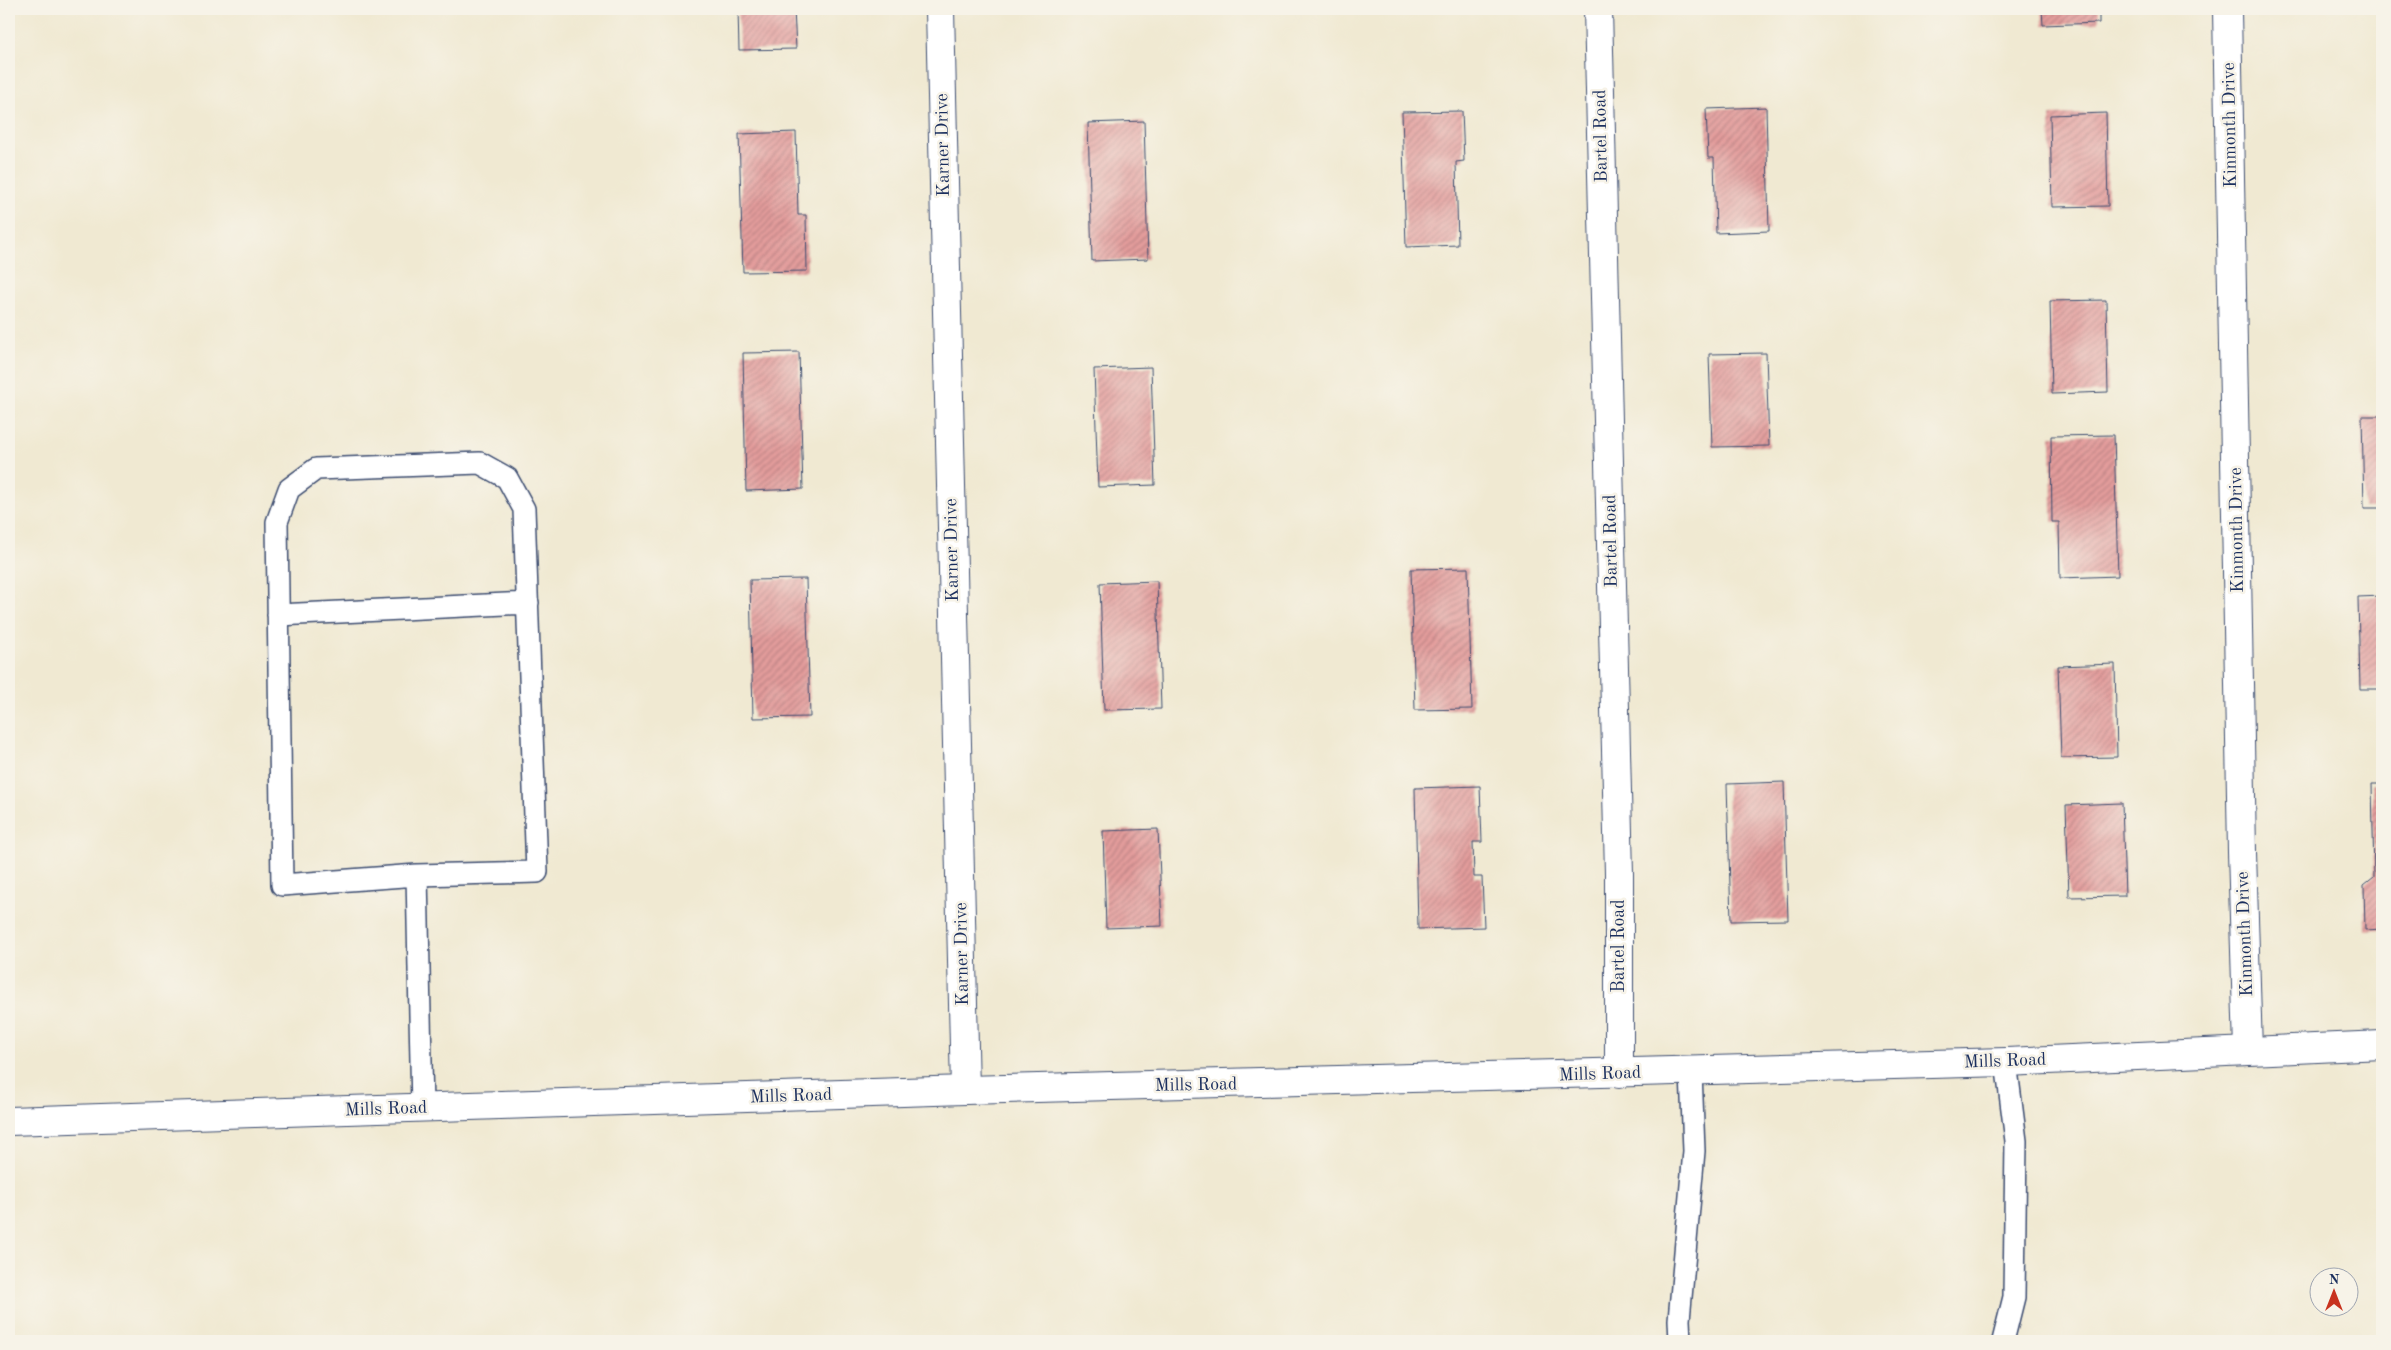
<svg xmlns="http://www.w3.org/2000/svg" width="2391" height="1350" viewBox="0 0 2391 1350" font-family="'Old Standard TT',serif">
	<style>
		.building { fill: url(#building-hatch) }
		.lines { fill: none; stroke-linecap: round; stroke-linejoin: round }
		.lane-casing { stroke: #3b4b6f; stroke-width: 24 }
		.street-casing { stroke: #3b4b6f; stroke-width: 30 }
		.secondary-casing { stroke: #3b4b6f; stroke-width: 30 }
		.lane { stroke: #fff; stroke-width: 21 }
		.street { stroke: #fff; stroke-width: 28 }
		.secondary { stroke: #fff; stroke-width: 28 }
		.labels { text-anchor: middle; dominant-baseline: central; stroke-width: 5; stroke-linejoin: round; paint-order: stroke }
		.street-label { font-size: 18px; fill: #1b2f5e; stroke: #f7f3e8 }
	</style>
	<defs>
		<pattern id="building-hatch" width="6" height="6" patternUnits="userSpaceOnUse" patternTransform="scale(1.25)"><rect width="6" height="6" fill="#e39c9b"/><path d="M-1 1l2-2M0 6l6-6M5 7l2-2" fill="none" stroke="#b78082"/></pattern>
	</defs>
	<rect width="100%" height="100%" fill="#f7f3e8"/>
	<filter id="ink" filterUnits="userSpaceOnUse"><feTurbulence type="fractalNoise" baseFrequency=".02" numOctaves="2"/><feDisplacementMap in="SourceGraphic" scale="10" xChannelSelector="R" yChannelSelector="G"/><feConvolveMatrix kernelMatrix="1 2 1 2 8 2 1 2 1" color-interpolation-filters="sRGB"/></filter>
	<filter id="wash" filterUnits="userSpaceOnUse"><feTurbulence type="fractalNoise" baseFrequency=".0096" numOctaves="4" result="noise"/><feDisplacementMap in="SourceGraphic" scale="20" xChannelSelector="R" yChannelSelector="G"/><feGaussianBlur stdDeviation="1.12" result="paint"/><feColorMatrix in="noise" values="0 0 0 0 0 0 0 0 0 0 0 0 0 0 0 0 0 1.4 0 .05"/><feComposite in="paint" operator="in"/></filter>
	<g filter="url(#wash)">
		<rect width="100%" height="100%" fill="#f0e9d2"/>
		<g id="blocks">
			<path class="building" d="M738,9H794L796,49L739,50Z
				M2042,9H2099V23L2043,25Z
				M1766,107L1769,231L1716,233L1714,158H1708L1706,109Z
				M1462,111L1464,161L1456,162L1458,245L1406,247L1402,112Z
				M2106,113L2108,206L2052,207L2050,115Z
				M1144,121L1148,259L1092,261L1088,123Z
				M796,132L798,215H806L807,271L743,272L739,134Z
				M2106,300L2108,392L2052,394L2050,301Z
				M799,352L803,489L746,491L743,353Z
				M1766,353L1769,446L1712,447L1709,354Z
				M1151,367L1155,485L1098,487L1094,369Z
				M2362,416H2382V508H2364Z
				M2114,435L2118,576L2060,578L2059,522H2052L2051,436Z
				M1468,568L1472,709L1415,710L1411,569Z
				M806,579L810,717L753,718L750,580Z
				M1157,581L1161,709L1104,710L1100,583Z
				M2382,596V689H2360L2358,597Z
				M2115,664L2117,757L2061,758L2058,666Z
				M1784,782L1788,920L1731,921L1727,784Z
				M2372,784H2382V929L2365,930L2364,885L2374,877Z
				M1480,786L1482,842H1473L1474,877H1482L1484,927L1418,929L1415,788Z
				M2122,803L2125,896L2069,897L2066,805Z
				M1158,829L1162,926L1106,928L1103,831Z"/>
		</g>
	</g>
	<g filter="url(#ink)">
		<use href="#blocks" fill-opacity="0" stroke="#3b4b6f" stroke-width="1"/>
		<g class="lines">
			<defs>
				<path id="lane" d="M278,615L528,603
					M417,875L282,885L277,522L289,489L316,469L480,463L507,478L524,509L537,872L417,875L422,1108
					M1680,1341L1679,1320L1694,1151L1691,1072
					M2003,1341L2014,1297L2016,1141L2006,1062"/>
				<path id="street" d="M940,9L965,1090
					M1598,9L1619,874V1074
					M2227,9L2242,852L2248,1050"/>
				<path id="secondary" d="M9,1121L965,1090L2006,1062L2382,1045"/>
			</defs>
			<use href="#lane" class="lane-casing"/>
			<use href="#street" class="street-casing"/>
			<use href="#secondary" class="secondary-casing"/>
			<use href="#lane" class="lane"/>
			<use href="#street" class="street"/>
			<use href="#secondary" class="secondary"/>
		</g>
	</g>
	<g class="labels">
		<g class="street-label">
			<text transform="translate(2230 125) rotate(-91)">Kinmonth Drive</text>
			<text transform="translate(1601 136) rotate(-91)">Bartel Road</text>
			<text transform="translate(943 145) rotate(-91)">Karner Drive</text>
			<text transform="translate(2237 530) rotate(-91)">Kinmonth Drive</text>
			<text transform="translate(1611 541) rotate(-91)">Bartel Road</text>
			<text transform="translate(952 550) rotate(-91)">Karner Drive</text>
			<text transform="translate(2245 934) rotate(-92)">Kinmonth Drive</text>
			<text transform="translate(1619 946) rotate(-90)">Bartel Road</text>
			<text transform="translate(962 954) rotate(-91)">Karner Drive</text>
			<text transform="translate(2005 1061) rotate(-2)">Mills Road</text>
			<text transform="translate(1600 1074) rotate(-2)">Mills Road</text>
			<text transform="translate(1196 1085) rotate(-1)">Mills Road</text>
			<text transform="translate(791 1096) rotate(-2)">Mills Road</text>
			<text transform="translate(386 1109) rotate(-2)">Mills Road</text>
		</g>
	</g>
	<rect width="2391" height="1350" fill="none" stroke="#f7f3e8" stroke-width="30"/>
	<g transform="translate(2334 1292)"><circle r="24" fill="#f7f3e8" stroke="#9fa5b1"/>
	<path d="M0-4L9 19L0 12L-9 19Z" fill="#c8321e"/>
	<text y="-8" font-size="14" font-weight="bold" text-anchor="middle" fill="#1b2f5e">N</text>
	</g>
</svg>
